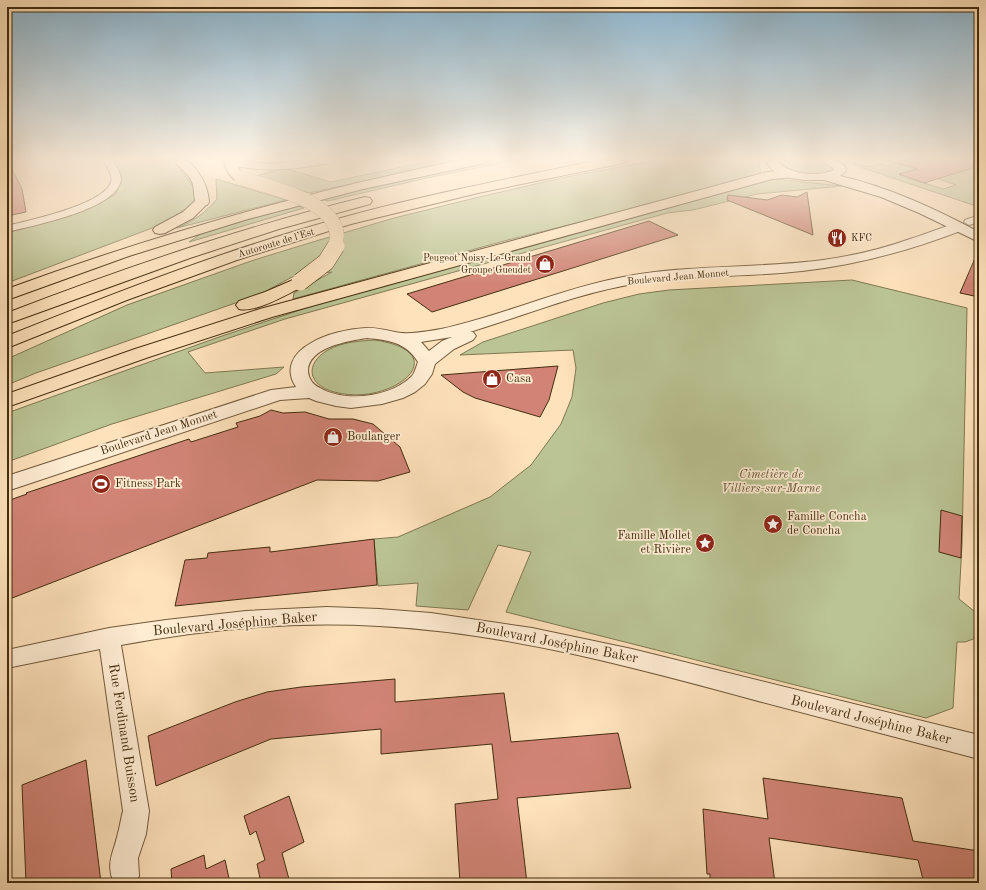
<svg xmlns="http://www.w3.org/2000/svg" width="986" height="890" viewBox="0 0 986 890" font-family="'Old Standard TT',serif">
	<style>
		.green { fill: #bbc494; stroke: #7f7851 }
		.building { fill: #d18476; stroke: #432d0e }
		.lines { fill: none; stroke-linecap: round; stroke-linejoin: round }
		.minor-casing { stroke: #725a3a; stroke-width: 2 }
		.tertiary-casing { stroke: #725a3a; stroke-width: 2 }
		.secondary-casing { stroke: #432d0e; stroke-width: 2 }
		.motorway-casing { stroke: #432d0e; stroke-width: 2 }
		.minor { fill: #feecd3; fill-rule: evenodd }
		.tertiary { fill: #feecd3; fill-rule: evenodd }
		.secondary { fill: #feecd3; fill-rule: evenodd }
		.motorway { fill: #fee2bc; fill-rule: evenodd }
		.motorway-bridge-far1-casing { stroke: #432d0e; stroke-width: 14; stroke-linecap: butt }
		.motorway-bridge-casing { stroke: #432d0e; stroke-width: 18; stroke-linecap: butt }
		.motorway-bridge-far1 { stroke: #fee2bc; stroke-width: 14 }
		.motorway-bridge { stroke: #fee2bc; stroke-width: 17 }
		.labels { text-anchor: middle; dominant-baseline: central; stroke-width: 3.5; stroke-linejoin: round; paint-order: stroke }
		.far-poi-label { font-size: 10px; fill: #432d0e; stroke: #feecd3; text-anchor: start }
		.far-street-label { font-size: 10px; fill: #432d0e; stroke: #feecd3 }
		.poi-label { font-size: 12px; fill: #432d0e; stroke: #feecd3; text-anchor: start }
		.street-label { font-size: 12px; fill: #432d0e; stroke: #feecd3 }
		.park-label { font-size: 12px; font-style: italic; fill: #615330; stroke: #feecd3 }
		.near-street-label { font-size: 14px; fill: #432d0e; stroke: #feecd3 }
	</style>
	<rect width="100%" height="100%" fill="#fee2bc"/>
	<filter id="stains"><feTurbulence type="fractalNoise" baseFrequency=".005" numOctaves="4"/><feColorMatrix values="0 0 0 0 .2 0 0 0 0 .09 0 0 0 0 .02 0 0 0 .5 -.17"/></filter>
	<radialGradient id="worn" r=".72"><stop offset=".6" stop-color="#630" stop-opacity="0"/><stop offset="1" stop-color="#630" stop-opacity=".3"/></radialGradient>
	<path class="green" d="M113,159H172L196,190L197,197L189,207L160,225L7,283V231L100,203L116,194L122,177Z
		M439,159H467L309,193L254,177L269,172L287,169L331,182Z
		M499,159H519L422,179L328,201L319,199Z
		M662,159H758L761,174L681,197L504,241L293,299L294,293L332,272L292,277L261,294L36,373L7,385V359L127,305L254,260L316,241L394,218L479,197L566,177Z
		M788,159C805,159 818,158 832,167L833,169C825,179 793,174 784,165V161Z
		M852,159H862L854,162L869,167L880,164L887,166L895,164L888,161L889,159H896L892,161L927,172L912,170L899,175L943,189L956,185L933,177L979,162V207L854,165Z
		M216,179L286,200L177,228C194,221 205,213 217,199Z
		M775,179L842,186L757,194L693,210L667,213L285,319L188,352L205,373L284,367L276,374L112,424L7,462V413L219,337L336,298Z
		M296,205L304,208L189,242L202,233Z
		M852,280L967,308L962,544L959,599L979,615V637L965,642H957L953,708L926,718L506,612L531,552L498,545L468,610L416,606L418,583L378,586L374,539L398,537L490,497L531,465L561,424L572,397L576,368L573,350L460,355L483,342L603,303L639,294L669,290Z
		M375,340C459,353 391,408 334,392C308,385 304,364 328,350C342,342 359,341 375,340Z"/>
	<path class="building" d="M7,159L22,189L26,212L7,216Z
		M899,159H979V166L924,183L899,174L917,169L898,163Z
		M807,192L813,235L727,200L728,195L767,200L782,195L797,197Z
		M649,221L678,235L432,312L407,294Z
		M979,249V297L960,293Z
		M558,366L549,400L540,417L475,398L463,392L441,375Z
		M271,410L283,413L305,412L329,419H353L373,424L400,447L410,472L378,481L317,480L7,600V501L27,494L26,493L189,439L191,442L238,427L236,423L260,416Z
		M941,510L962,516L961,558L939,552Z
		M374,539L377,585L175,606L185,560L207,558L208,553L270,547V552Z
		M395,679V702L504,693L511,742L618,733L631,788L517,798L527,883H460L455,804L498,799L492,744L381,754V729L271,739L156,786L148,736L235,702L267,692L301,687Z
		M86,760L101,883H26L22,785Z
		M763,778L902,798L913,841L979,851V883H924L918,860L769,838L775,883H710V874H707L703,809L768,819Z
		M289,796L304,842L282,853L290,883H261L257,864L265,860L256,831L250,835L244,816Z
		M204,855L206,869L225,860L230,883H172L171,869Z"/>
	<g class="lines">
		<defs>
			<path id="minor" d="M102,159H111L118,169L121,178C121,209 31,226 7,232V226C30,220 103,205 111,182C113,174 106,165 102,159Z
				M230,159L270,164L318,159H339C335,163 325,164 319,165C288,170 258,172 227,164L225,162Z
				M979,215V222L969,225L964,222L965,220Z
				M327,607L379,609L431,613L532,628L632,649L979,735V759C907,740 834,721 762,702C637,668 510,633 379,626C293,621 206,629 121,645L149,811L146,834L138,858L139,876L136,883H114C105,863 114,852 118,833C120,826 121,818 123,811L100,649L7,668V650L109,628L166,620L246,611Z"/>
			<path id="tertiary" d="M958,223L963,224L965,227L963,230C911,250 857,265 802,271C748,277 693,275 639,283C581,292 526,315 470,332H473L476,336L473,340L454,349L435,364L432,374L425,384L415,392L403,398L382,404L351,408L336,406L316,401L309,398L280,400L7,491V476L271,390L296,387C284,369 293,353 311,343C326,334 348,329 366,328C378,327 390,332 402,333C414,334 429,331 441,329C501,316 558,290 618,278C685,264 755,269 823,260C852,256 882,249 910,239C926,234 942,227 958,223ZM452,337L442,341L429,351L421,342ZM367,338C388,340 406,342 418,362C416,367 415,372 412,376C391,397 346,403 320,388C313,385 309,379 308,372C307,347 349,341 367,338Z"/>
			<path id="secondary" d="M173,159H186C199,171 208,184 209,202L207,205H197C193,199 195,189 192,182C188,173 179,167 173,159Z
				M770,159H782L779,163C792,175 819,177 834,170L833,168L819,159H835L845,166L846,171L840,176C889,187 935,209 979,232V242L919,213L881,197L824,180H804L790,178L774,171L767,164Z"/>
			<path id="motorway" d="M226,159H234L239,170L247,178L245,181C233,184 227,172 224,162Z
				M466,159H491L485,163L363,189L248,219L129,256L7,300V289C157,234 309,191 466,159Z
				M605,159H630L624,163L478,193L351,224L237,260L127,300L7,348V336C117,292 227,249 341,218C428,194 517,177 605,159Z
				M790,170L794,171L796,174L794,177L772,179L272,317L149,357L7,407V394L135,349L260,309L767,172Z
				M365,197L370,198L372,201L370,204L279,229L190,258L7,324V313C124,268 243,227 365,197Z
				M202,198L207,199L209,202L193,218L165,233L160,234L155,233L153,230L155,227L183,212L197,199Z
				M300,277L306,279L308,282L306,285C289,293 257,313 239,309L236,305L239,301L265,292Z"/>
		</defs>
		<use href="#minor" class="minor-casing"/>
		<use href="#tertiary" class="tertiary-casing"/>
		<use href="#secondary" class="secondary-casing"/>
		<use href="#motorway" class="motorway-casing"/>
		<use href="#minor" class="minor"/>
		<use href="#tertiary" class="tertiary"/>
		<use href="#secondary" class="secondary"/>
		<use href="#motorway" class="motorway"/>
		<defs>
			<path id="motorway-bridge-far1" d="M241,178C271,188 350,203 335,247"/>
			<path id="motorway-bridge" d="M300,282L326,262L336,246"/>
		</defs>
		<use href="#motorway-bridge-far1" class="motorway-bridge-far1-casing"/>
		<use href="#motorway-bridge" class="motorway-bridge-casing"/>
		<use href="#motorway-bridge-far1" class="motorway-bridge-far1"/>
		<use href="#motorway-bridge" class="motorway-bridge"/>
	</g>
	<linearGradient id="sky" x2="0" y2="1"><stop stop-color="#8bb8d4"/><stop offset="0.56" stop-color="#fff2e1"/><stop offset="1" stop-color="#fff2e1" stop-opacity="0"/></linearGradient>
	<rect width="986" height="284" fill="url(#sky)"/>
	<defs>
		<symbol id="restaurant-disc" viewBox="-11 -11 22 22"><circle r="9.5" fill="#8f2418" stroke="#feecd3"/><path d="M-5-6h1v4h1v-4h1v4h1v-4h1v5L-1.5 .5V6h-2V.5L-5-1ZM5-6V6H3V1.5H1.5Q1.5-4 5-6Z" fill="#fff"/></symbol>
		<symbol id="shop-disc" viewBox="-11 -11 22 22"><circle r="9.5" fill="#8f2418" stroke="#feecd3"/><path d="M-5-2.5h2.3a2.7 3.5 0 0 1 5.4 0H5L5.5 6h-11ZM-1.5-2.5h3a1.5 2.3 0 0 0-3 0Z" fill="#fff"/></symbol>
		<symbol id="stadium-disc" viewBox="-11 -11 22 22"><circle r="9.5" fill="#8f2418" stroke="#feecd3"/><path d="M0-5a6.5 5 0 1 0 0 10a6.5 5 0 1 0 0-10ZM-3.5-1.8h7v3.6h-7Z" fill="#fff"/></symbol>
		<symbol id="sight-disc" viewBox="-11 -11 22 22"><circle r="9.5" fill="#8f2418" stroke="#feecd3"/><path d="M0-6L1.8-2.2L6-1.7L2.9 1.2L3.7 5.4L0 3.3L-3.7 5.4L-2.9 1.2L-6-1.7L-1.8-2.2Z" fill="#fff"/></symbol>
	</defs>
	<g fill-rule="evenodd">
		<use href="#restaurant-disc" x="826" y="227" width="22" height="22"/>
		<use href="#shop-disc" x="534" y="253" width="22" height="22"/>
		<use href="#shop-disc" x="481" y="368" width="22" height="22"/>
		<use href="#shop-disc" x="322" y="426" width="22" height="22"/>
		<use href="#stadium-disc" x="90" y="473" width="22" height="22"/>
		<use href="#sight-disc" x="762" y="513" width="22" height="22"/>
		<use href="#sight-disc" x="694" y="532" width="22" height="22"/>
	</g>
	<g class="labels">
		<g class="far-poi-label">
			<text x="851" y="238">KFC</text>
			<text x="531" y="258" text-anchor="end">Peugeot Noisy-Le-Grand<tspan x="531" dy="12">Groupe Gueudet</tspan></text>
		</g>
		<g class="far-street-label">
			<text transform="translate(276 243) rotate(-17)">Autoroute de l’Est</text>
			<text transform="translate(678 277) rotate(-5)">Boulevard Jean Monnet</text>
		</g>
		<g class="poi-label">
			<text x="506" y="379">Casa</text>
			<text x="347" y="437">Boulanger</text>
			<text x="115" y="484">Fitness Park</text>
			<text x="787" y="517">Famille Concha<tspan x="787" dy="14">de Concha</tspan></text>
			<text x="691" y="536" text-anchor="end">Famille Mollet<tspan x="691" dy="14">et Rivière</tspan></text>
		</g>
		<g class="street-label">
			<text transform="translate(159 433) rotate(-18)">Boulevard Jean Monnet</text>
		</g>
		<g class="park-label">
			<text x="771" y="475">Cimetière de<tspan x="771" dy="14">Villiers-sur-Marne</tspan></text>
		</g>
		<g class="near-street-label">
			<text transform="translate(235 624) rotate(-5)">Boulevard Joséphine Baker</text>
			<text transform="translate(557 643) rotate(11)">Boulevard Joséphine Baker</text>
			<text transform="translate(871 720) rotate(14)">Boulevard Joséphine Baker</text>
			<text transform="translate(124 733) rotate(81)">Rue Ferdinand Buisson</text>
		</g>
	</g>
	<rect width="986" height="890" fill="none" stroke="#fee2bc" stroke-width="24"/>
	<rect x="8" y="8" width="970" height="874" fill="none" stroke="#432d0e" stroke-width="2"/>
	<rect x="12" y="12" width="962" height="866" fill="none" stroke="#432d0e"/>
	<rect width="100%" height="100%" filter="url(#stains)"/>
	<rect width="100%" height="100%" fill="url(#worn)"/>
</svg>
